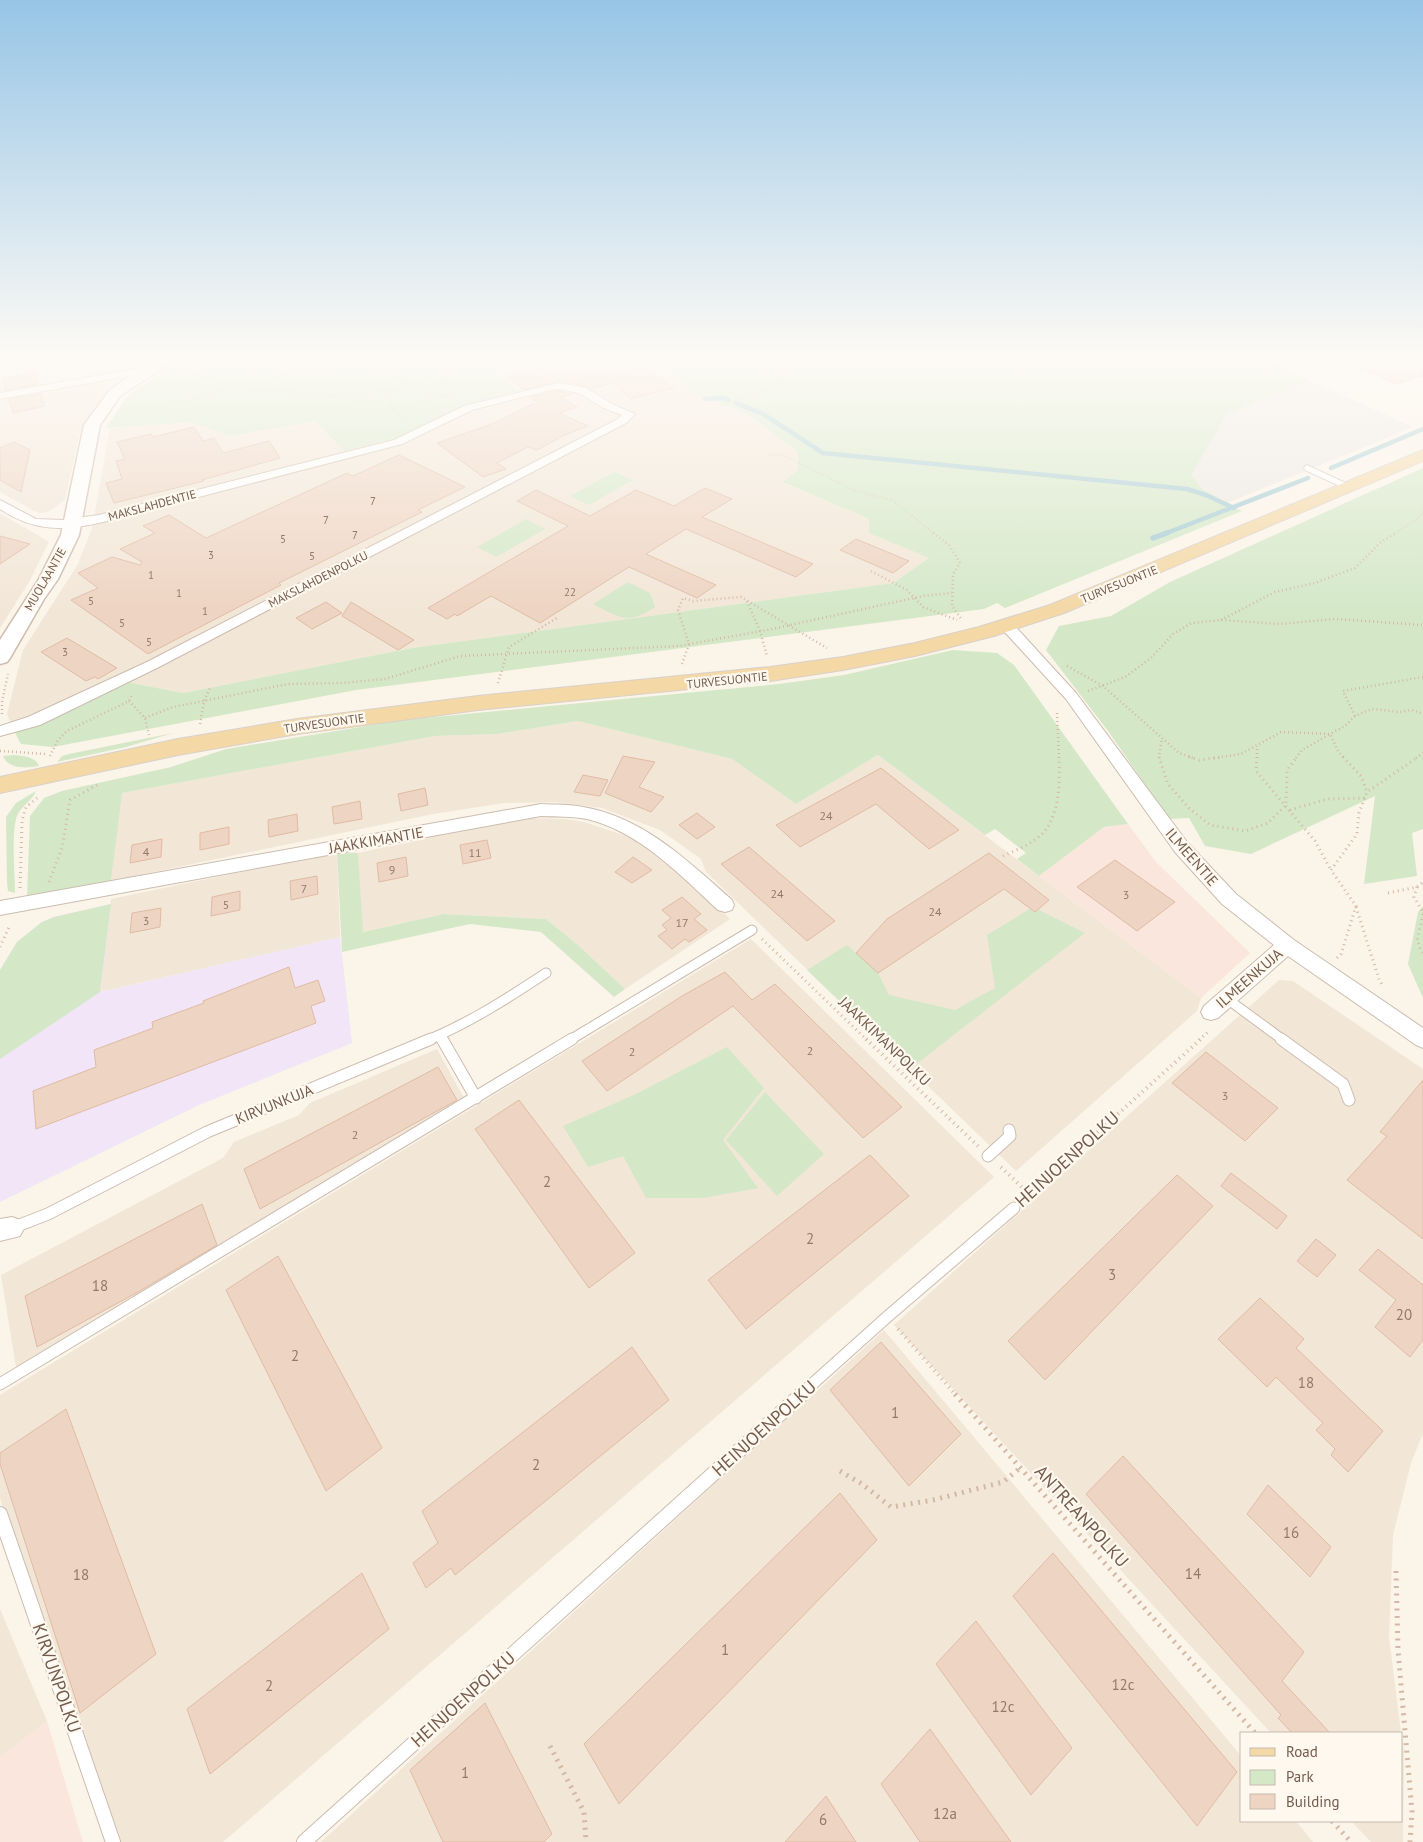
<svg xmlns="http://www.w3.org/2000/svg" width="1423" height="1842" viewBox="0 0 1423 1842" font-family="'PT Sans',sans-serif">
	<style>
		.residential { fill: #f2e6d7 }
		.commercial { fill: #fae6dd }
		.industrial { fill: #ece7e1 }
		.education { fill: #f1e5f7 }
		.green { fill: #d4e8c8 }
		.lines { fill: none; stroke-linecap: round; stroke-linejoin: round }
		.stream-far1 { stroke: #a5ccd4; stroke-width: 4.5 }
		.stream { stroke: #a5ccd4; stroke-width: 5.5 }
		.building { fill: #eed4c2; stroke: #e0bba4 }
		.lane-far3-casing { stroke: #ccbcaf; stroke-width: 7 }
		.lane-far2-casing { stroke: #ccbcaf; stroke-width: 11 }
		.lane-far1-casing { stroke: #ccbcaf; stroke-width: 13 }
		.lane-casing { stroke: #ccbcaf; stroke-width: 16 }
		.street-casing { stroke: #ccbcaf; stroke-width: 2 }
		.secondary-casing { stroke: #cfbcad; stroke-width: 3 }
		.primary-casing { stroke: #d8d1cd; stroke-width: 2 }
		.path-far4 { stroke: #d3b8a5; stroke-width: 2; stroke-dasharray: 0.5 2.5; stroke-linecap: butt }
		.path-far3 { stroke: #d3b8a5; stroke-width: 2.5; stroke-dasharray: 1 3; stroke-linecap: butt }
		.path-far2 { stroke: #d3b8a5; stroke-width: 3; stroke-dasharray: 1 4; stroke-linecap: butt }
		.path-far1 { stroke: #d3b8a5; stroke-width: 4; stroke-dasharray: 1 4.5; stroke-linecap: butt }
		.path { stroke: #d3b8a5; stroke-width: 5; stroke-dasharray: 2 5.5; stroke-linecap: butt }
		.lane-far3 { stroke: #fff; stroke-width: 5.5 }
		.lane-far2 { stroke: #fff; stroke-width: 9 }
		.lane-far1 { stroke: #fff; stroke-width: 11 }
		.lane { stroke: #fff; stroke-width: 14 }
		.street { fill: #fff; fill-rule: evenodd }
		.secondary { fill: #fff; fill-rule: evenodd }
		.primary { fill: #f4d8a6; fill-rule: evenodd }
		.labels { text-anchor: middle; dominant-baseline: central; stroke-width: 4.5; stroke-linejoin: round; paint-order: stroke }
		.far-number-label { font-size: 11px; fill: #927a6b }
		.far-street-label { font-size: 12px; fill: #735c4e; stroke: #fef8ef }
		.number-label { font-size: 12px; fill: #927a6b }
		.street-label { font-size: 15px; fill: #735c4e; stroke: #fef8ef }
		.near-number-label { font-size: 15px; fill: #927a6b }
		.near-street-label { font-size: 18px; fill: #735c4e; stroke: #fef8ef }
	</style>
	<rect width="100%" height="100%" fill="#fbf4e9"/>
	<path class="residential" d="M0,356H103L122,371L0,394Z
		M189,356H296L281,369L186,358Z
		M505,356H649L695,393L749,415L797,451L798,470L783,483L869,519V533L929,558L893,583L412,648L183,693L122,681L13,729L7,714L23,650L78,564L92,528L110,428L193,422L230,436L316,421L464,407L519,391L486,360Z
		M122,375L125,377L123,380L102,397L80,432L65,500L48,512L40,513L34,511L0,492V397Z
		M0,513L49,542L29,582L0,628Z
		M578,721L732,759L796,804L878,755L1201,998L1197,1011L1016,1171L706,872L701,859L660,830L602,808L556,802L504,803L433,814L111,881L121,793L435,736L497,734Z
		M519,818L565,819L584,822L635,839L652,849L686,877L730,919L625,989L578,945L546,919L443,914L362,932L358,853L429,838V833Z
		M337,852L340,937L100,992L111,899Z
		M751,939L994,1177L223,1842H104L0,1498V1395Z
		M1279,980L1293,981L1423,1069V1433L1411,1463L1393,1535L1389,1637L1401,1733H1271L894,1325Z
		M437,1049L465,1100L16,1367L1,1275L223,1158L234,1142L299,1115L310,1103Z
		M884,1330L1242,1757V1821H1296L1313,1842H321Z
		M0,1609L47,1721L0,1757Z
		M1402,1736L1404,1750L1403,1842H1371L1351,1821H1402Z"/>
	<path class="commercial" d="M1128,824L1156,862L1250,953L1201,998L1039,876L1104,827Z
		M47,1721L83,1842H0V1757Z"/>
	<path class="industrial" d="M1309,380L1413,427L1227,503L1202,489L1190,475L1226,415Z"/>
	<path class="education" d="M111,904L101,992L340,937L352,1043L199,1105L0,1202V970L17,942L42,922L54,917Z"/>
	<path class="green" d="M103,356H150L122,371Z
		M296,356H505L486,360L519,392L464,407L396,438L344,451L316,421L230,436L192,422L106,428L126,398L138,388L186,358L281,369Z
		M649,356H1257L1309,380L1226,415L1191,475L1202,489L1242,511L1005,608L997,603L984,609L356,690L53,747L21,744L13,729L122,681L183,693L412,648L893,583L929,558L869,533V519L782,482L798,470L797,451L749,415L695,393Z
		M1423,468V829L1412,833L1417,876L1364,884L1375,796L1251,854L1205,846L1189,818L1169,819L1108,731L1046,650L1059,626L1111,616L1170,582Z
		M614,472L633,480L589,505L570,496Z
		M526,519L545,529L496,557L477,547Z
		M628,582L650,593L655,607C627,625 621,618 593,604Z
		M953,650L997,653L1014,665L1128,824L1104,827L1039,876L1017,859L1026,853L995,829L985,835L878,755L796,804L732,759L578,721L497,734L435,736L122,793L111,881L27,898L30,816L44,798L62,791L171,767L226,749L403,720L779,684L844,675Z
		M173,733L126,747L57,762L62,756L69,754Z
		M13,755C23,756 35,756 39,766C27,768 9,770 3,756Z
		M36,791C32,801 21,806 17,816C11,832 15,874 15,893L8,891L7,883L6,817L16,803Z
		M337,852L358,853L363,932L443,914L546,919L578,945L625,989L614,997L541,932L470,924L342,952Z
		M111,904L100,992L0,1059V970L17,942L42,922L54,917Z
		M1423,906V998L1408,964L1418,912Z
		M1033,907L1085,933L910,1069L807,970L847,945L878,973L889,995L955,1010L995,988L987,935Z
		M727,1047L764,1088L723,1140L758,1188L703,1198H646L623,1156L588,1167L563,1126L636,1094Z
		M765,1092L824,1154L777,1196L726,1140Z"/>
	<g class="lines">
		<path class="stream-far1" d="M705,399L724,398L729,400
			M736,403L763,414L823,453L1187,489L1206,495L1234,508
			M1331,468L1423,429
			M1164,534L1308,478"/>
		<path class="stream" d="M1153,538L1167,533"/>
	</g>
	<path class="building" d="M547,356H575L580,360L606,356L626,372L646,367L673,388L631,399L613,383L591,389L586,386L559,381L523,390L508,376L557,364Z
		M1336,356H1423V376L1396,384Z
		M34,372L38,384L6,390L3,379Z
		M559,391L573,394L561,397L577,407L559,413L588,426L565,435L537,450L528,447L497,463L506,469L483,477L437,443L492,424L537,402L531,397Z
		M41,394L45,406L13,413L9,399Z
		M194,427L203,441L214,438L223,453L269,441L280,458L202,480L204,481L114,503L106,483L122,479L116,461L125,459L117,442L151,434L153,437Z
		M14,442L30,450L21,492L0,480V448Z
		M399,455L465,487L418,510L422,512L279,583L281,585L148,654L71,600L98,588L78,573L112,557L140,565L142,562L120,549L155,533L143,526L169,515L206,538L347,473L353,476Z
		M705,488L732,499L702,517L813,564L796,577L686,529L646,554L716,585L697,598L629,567L540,623L491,596L457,616L455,614L447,619L428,608L568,526L517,501L536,490L590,516L636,490L674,506Z
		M0,536L30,544L0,564Z
		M856,539L909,561L893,573L840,550Z
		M326,602L342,613L312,629L296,618Z
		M351,602L414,640L398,650L342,616Z
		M67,638L117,668L98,679L95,677L86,681L41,652Z
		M623,756L655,762L639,787L664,797L651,812L605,793Z
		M881,768L959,830L929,849L876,804L800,847L776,825Z
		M583,775L608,780L600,796L574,792Z
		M425,788L428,805L401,811L398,794Z
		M360,801L362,819L334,824L332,807Z
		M697,813L715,827L697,839L679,825Z
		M297,814L298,831L269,837L268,820Z
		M229,827V844L200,850V833Z
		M162,839L161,857L130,863L132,845Z
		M487,840L491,858L463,864L460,845Z
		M749,847L835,921L807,941L721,864Z
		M989,853L1049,900L1035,912L1004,889L878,973L856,953L887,919Z
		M406,857L408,876L379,882L377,863Z
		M633,857L652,870L632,883L615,872Z
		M1115,860L1175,902L1137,931L1077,887Z
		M317,876L318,894L291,900L290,881Z
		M240,891V910L211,916L212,897Z
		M682,897L701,914L694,919L707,930L689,942L685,939L672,949L658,936L667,930L662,925L671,918L662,910Z
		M161,908L160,927L130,933L132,913Z
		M289,967L295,988L318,980L325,1001L311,1006L316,1023L36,1129L33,1091L96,1067L94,1050L153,1028L152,1022L204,1003L203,1001Z
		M725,972L752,1000L775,984L902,1107L863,1138L733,1006L607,1091L582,1061L682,996Z
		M1206,1052L1278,1108L1245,1141L1172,1083Z
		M438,1067L457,1100L260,1209L244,1169Z
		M1423,1080V1239L1347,1180L1387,1136L1380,1132Z
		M519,1100L635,1253L589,1288L475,1129Z
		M870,1155L909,1196L746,1329L708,1280Z
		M1231,1173L1287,1216L1277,1229L1221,1186Z
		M1177,1175L1213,1206L1045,1380L1008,1341Z
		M202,1204L217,1245L138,1292L37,1347L25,1296Z
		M1316,1239L1336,1255L1317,1277L1297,1261Z
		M1378,1249L1423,1285V1340L1410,1357L1375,1327L1396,1300L1359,1270Z
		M278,1256L382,1448L326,1491L226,1290Z
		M1260,1298L1304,1339L1296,1348L1383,1431L1348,1472L1331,1455L1335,1449L1316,1430L1323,1423L1276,1377L1267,1387L1218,1339Z
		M881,1342L961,1434L909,1486L830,1390Z
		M632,1347L669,1400L455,1575L451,1568L426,1588L413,1563L438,1543L422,1511Z
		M66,1409L156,1654L80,1713L0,1464V1453Z
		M1123,1456L1304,1652L1282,1681L1330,1733H1292L1278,1718L1281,1715L1086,1494Z
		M1268,1485L1331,1547L1310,1577L1247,1514Z
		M840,1493L877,1540L619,1804L584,1744Z
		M1053,1553L1237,1772L1197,1826L1013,1596Z
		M362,1573L389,1629L210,1774L187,1709Z
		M976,1621L1072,1748L1031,1795L936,1664Z
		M485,1703L552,1834L544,1842H443L410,1770Z
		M930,1729L1011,1842H920L881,1784Z
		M826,1796L856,1842H785Z"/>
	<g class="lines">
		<defs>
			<path id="lane-far3" d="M1307,468L1348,487"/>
			<path id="lane-far2" d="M1226,998L1283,1040
				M440,1036L442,1040
				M428,1040C471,1022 508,998 546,973
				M570,1040L752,930"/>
			<path id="lane-far1" d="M442,1039L476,1098
				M1281,1039L1343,1084L1349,1100
				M988,1156L1010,1136L1009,1130
				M12,1228L48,1214L207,1132L431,1039
				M0,1384L572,1039
				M800,1395L887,1317L1014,1208"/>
			<path id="lane" d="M0,1514L113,1842
				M304,1842L802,1394"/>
			<path id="street" d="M147,367L151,368L152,370L151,372L0,399V393Z
				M559,383L586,388L612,404L635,414L626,423L157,668L40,725L0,736V726L28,717L147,662L618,419L622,415L604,408L579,393L559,389L546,391L472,410L402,444L103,522C65,531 34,532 0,509V500L36,519L63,520L99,515L394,440L464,406Z
				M1008,623L1013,624L1076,693L1187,842L1236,894L1294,940L1423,1028V1048L1416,1045L1288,956L1218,1018L1211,1020L1204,1018L1201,1012L1204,1006L1274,945L1222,904L1175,852L1066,699L1003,630L1001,627L1003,624Z
				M541,804C555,805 569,804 583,807C643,817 688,861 732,900L734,905L732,910L725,912L718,910C680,875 640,832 587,819C572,816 556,817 541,816L0,915V901Z
				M12,1217L20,1220L24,1228L20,1236L0,1241V1219Z"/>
			<path id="secondary" d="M163,356H180L120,396L100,425L79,535L58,579L44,599L10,658L7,662L0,664V640L39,579L61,535L84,425L110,390L142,367Z"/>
			<path id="primary" d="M1423,450V461L1064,613L994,636L915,656L843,670L770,681L478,710L297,734L178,755L0,793V777L178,739L297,719L478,696L770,667L843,657L915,643L979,627L1050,605Z"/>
		</defs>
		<use href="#lane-far3" class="lane-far3-casing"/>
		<use href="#lane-far2" class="lane-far2-casing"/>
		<use href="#lane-far1" class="lane-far1-casing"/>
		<use href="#lane" class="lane-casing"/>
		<use href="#street" class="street-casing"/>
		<use href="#secondary" class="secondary-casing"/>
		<use href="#primary" class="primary-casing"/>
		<path class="path-far4" d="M357,356L360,364
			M179,370L225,382L246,391H284L323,395L393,391L414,386
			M383,371C383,391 391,409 407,422
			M440,377L454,369L463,356
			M326,395L425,411
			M721,406C750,396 785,387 797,356
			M394,409L459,391C444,374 426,378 406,382
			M124,411L185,401L282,375L360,364L383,371L427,392L454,398
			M768,455L781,454L858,492L892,500L935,534
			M1394,534L1417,519L1423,512"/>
		<path class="path-far3" d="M933,533L949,545L960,563L953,574L952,606L962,620
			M871,571L907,590L923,607L957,620
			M747,601L760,631L767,656
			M1221,620L1275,592L1315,583L1355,568L1381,542L1396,533
			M682,664L689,644L678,610L683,598L693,601L741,597L827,648
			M1067,666L1103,686L1179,753L1193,758
			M498,683L509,647L557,618
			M1088,691L1125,677L1151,658L1173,634L1192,623L1221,620L1280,624L1335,619L1423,625
			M129,701L145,718L149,735
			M1057,713L1059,758
			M2,714V702L8,674
			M1355,716L1343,691L1423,677
			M145,718L173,707L288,684L342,683L385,679L460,656L679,646L772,629L923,596L952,593
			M200,724L204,701L211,686
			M0,751L46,754
			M50,756L58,740L67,731L129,701L132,693
			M1159,758L1162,738
			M1214,758L1241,754L1281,732L1330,734L1345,726L1355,716L1372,709L1399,712L1412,710L1423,714
			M1257,758V746
			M1296,758L1302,750L1330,734L1338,751L1344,758
			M1416,758L1423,753"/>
		<path class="path-far2" d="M1159,757L1168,784L1189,808L1210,825L1245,831L1268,823L1286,805L1287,770L1297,757
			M1189,757L1199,760L1223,757
			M1257,757L1256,771L1315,841L1331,870
			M1343,757L1361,776L1367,792
			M1290,810L1327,799L1365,798
			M1003,856C1016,850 1030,845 1041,835C1060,817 1060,781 1059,757
			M49,882L62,848L70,800L97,785
			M1417,887L1414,897L1423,912
			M20,888L22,821L26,807L37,798
			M1388,893L1417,887L1423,882
			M1356,907L1379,979L1383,986
			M1423,914L1417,940L1423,955
			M762,939L867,1040
			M0,947L10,925
			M1337,958L1341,954L1356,906L1331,870L1357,834L1359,813L1367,792L1418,757
			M1199,1040L1209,1031"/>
		<path class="path-far1" d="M866,1039L978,1146
			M1001,1167L1029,1194
			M1028,1195L1201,1039
			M898,1329L956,1395"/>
		<path class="path" d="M955,1394L1255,1733
			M840,1471L862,1484L891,1507L933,1500L1003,1482L1020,1468
			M1396,1571L1398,1650L1412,1812L1410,1842
			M550,1746L584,1812L586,1842
			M1332,1821L1351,1842"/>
		<use href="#lane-far3" class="lane-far3"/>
		<use href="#lane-far2" class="lane-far2"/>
		<use href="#lane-far1" class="lane-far1"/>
		<use href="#lane" class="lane"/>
		<use href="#street" class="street"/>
		<use href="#secondary" class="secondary"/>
		<use href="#primary" class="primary"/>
	</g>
	<linearGradient id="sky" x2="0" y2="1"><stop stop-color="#97c5e6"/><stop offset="0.58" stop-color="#fdfaf5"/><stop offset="1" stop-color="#fdfaf5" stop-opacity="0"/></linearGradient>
	<rect width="1423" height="613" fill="url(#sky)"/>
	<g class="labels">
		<g class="far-number-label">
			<text x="373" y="501">7</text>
			<text x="326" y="520">7</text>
			<text x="355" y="535">7</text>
			<text x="283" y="539">5</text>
			<text x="211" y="555">3</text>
			<text x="312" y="556">5</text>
			<text x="151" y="575">1</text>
			<text x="570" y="592">22</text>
			<text x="179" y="593">1</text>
			<text x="91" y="601">5</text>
			<text x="205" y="611">1</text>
			<text x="122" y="623">5</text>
			<text x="149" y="642">5</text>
			<text x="65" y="652">3</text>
		</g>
		<g class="far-street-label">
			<text transform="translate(152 505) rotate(-15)">MAKSLAHDENTIE</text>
			<text transform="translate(45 579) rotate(-60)">MUOLAANTIE</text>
			<text transform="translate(318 579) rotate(-27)">MAKSLAHDENPOLKU</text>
			<text transform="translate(1119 584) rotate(-22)">TURVESUONTIE</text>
			<text transform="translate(727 680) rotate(-6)">TURVESUONTIE</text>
			<text transform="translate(324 723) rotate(-8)">TURVESUONTIE</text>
		</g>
		<g class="number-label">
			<text x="826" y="815">24</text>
			<text x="146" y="851">4</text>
			<text x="475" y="852">11</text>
			<text x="392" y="869">9</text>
			<text x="304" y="888">7</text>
			<text x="777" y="893">24</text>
			<text x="1126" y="894">3</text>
			<text x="226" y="904">5</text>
			<text x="935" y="911">24</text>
			<text x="146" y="920">3</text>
			<text x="682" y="922">17</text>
			<text x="810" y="1050">2</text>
			<text x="632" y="1051">2</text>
			<text x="1225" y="1095">3</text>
			<text x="355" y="1134">2</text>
		</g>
		<g class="street-label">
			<text transform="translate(376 840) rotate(-10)">JAAKKIMANTIE</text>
			<text transform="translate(1192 857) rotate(49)">ILMEENTIE</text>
			<text transform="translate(1249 978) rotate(-41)">ILMEENKUJA</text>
			<text transform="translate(885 1041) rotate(44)">JAAKKIMANPOLKU</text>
			<text transform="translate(274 1104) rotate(-22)">KIRVUNKUJA</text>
		</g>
		<g class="near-number-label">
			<text x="547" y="1181">2</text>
			<text x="810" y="1238">2</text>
			<text x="1112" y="1274">3</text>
			<text x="100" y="1285">18</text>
			<text x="1404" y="1314">20</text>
			<text x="295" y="1355">2</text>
			<text x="1306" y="1382">18</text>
			<text x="895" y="1412">1</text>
			<text x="536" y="1464">2</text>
			<text x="1291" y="1532">16</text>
			<text x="1193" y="1573">14</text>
			<text x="81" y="1574">18</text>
			<text x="725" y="1649">1</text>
			<text x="1123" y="1684">12c</text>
			<text x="269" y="1685">2</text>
			<text x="1003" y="1706">12c</text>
			<text x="465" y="1772">1</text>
			<text x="945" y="1813">12a</text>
			<text x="823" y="1819">6</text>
		</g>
		<g class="near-street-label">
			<text transform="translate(1067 1159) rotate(-42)">HEINJOENPOLKU</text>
			<text transform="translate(764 1428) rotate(-42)">HEINJOENPOLKU</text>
			<text transform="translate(1082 1516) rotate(48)">ANTREANPOLKU</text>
			<text transform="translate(57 1678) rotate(71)">KIRVUNPOLKU</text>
			<text transform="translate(463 1699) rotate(-42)">HEINJOENPOLKU</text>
		</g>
	</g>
	<rect x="1240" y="1732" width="162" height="90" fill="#fef8ef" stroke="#c6baaf"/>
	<rect x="1250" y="1748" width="25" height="8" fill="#f4d8a6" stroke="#c6baaf"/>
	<text x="1286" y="1757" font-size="15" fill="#735c4e">Road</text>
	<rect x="1250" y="1770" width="25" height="15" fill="#d4e8c8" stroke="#c6baaf"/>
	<text x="1286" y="1782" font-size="15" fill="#735c4e">Park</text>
	<rect x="1250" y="1794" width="25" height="15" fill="#eed4c2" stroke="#c6baaf"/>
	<text x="1286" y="1807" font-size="15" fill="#735c4e">Building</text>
</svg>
